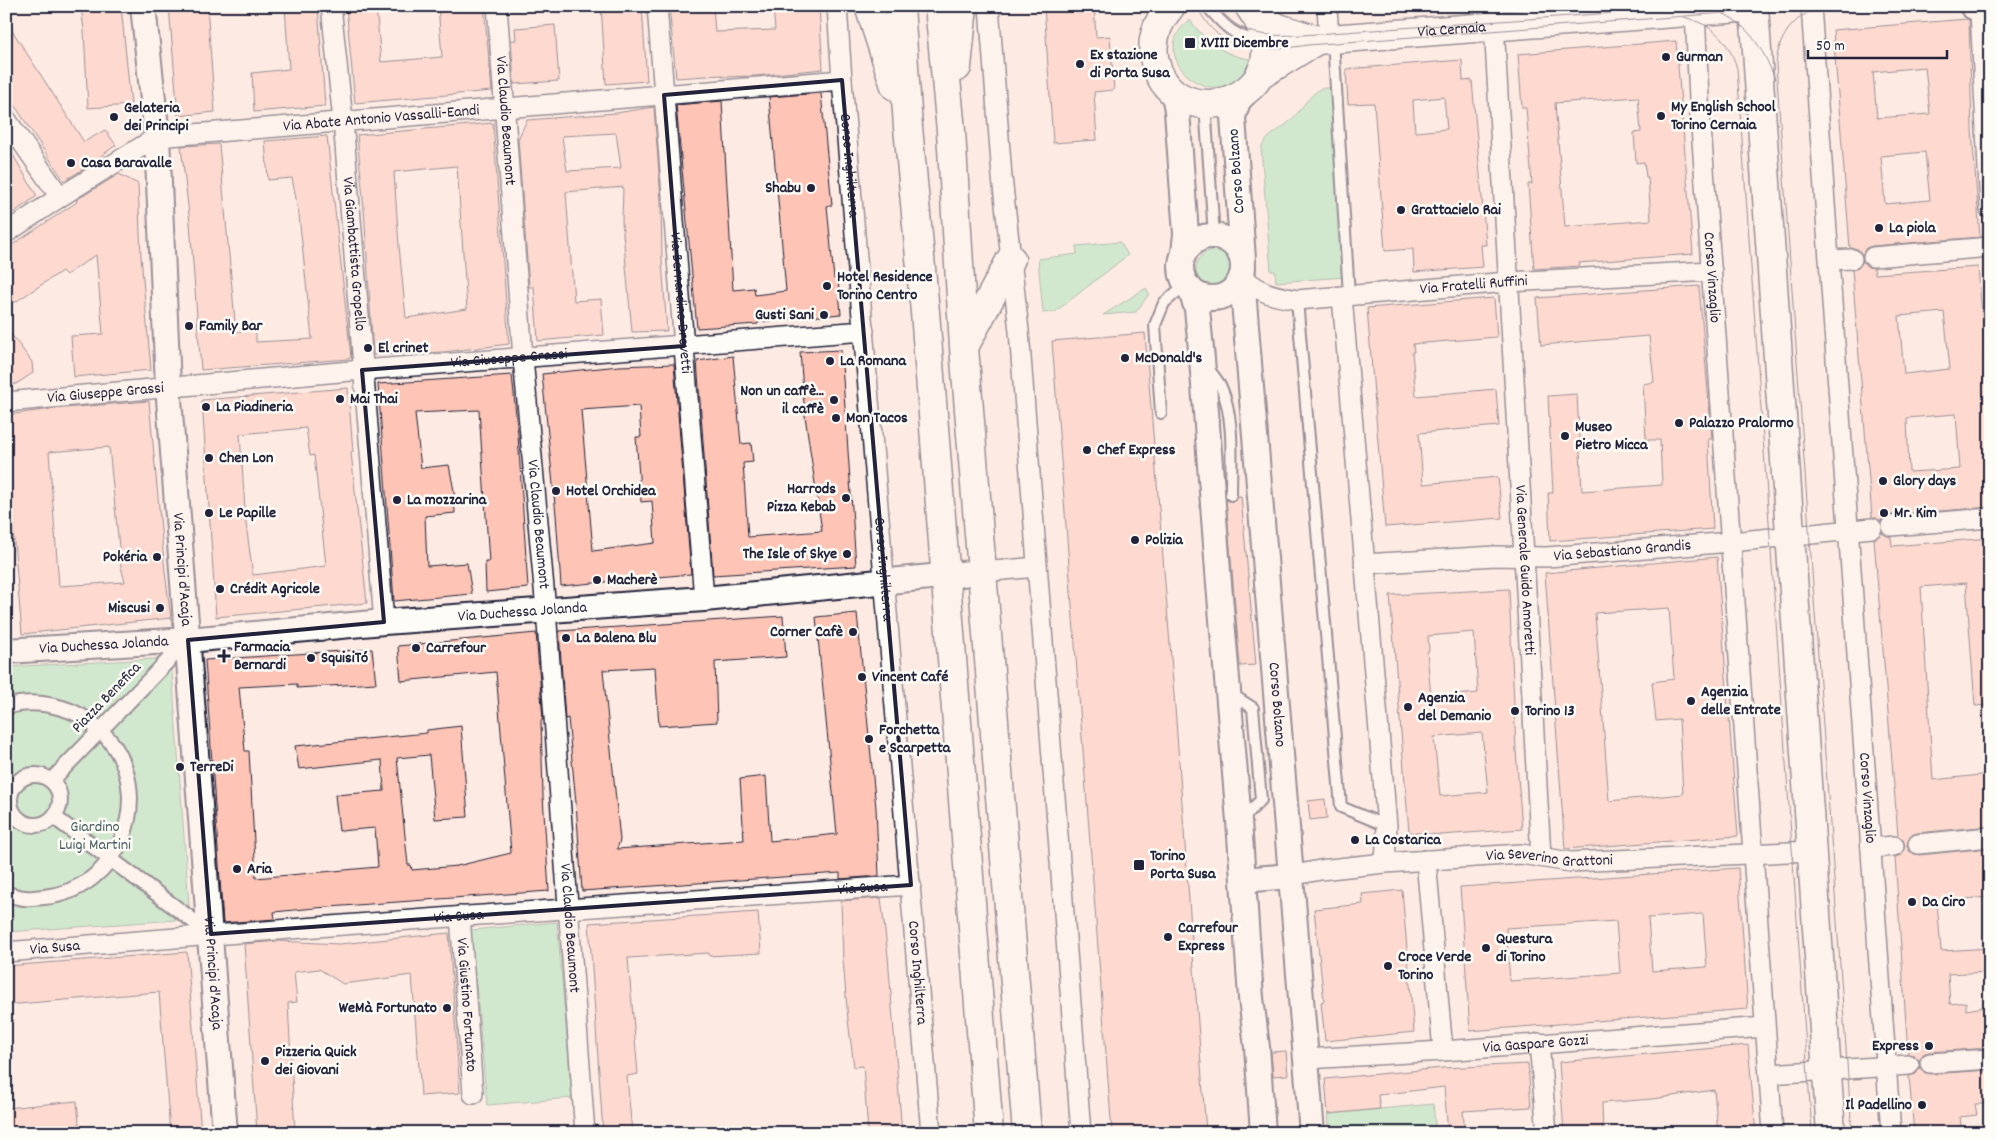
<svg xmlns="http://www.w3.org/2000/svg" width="1996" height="1139" viewBox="0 0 1996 1139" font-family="Dekko,sans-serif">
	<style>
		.green { fill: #9ce4b3; stroke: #5f8377 }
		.building { fill: #fec4b5; stroke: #22223b; fill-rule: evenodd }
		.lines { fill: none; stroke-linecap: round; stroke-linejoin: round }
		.service-casing { stroke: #22223b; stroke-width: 14 }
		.pedestrian-casing { stroke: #22223b; stroke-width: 18 }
		.minor-casing { stroke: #22223b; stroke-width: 22 }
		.tertiary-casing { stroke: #22223b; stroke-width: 28 }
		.secondary-casing { stroke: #22223b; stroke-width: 31 }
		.primary-casing { stroke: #22223b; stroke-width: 31 }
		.service { stroke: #fdfcf7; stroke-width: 10 }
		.pedestrian { stroke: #fdfcf7; stroke-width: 14 }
		.minor { stroke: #fdfcf7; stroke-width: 19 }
		.tertiary { stroke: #fdfcf7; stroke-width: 24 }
		.secondary { stroke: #fdfcf7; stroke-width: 28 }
		.primary { stroke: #fdfcf7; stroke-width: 28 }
		.tram { stroke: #22223b; stroke-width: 1 }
		.marked { fill: none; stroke: #22223b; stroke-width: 4; stroke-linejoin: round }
		.poi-dot { fill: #22223b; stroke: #fdfcf7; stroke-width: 2 }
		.labels { text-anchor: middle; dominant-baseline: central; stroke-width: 5; stroke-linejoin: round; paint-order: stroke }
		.street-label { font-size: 16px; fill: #22223b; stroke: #fdfcf7 }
		.poi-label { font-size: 16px; font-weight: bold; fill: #22223b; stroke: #fdfcf7; text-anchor: start }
		.park-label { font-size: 16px; fill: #475c5f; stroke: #fdfcf7 }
	</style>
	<rect width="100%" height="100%" fill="#fdebe3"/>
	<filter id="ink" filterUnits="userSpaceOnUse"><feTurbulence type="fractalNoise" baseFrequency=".02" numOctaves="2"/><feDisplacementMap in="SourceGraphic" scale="10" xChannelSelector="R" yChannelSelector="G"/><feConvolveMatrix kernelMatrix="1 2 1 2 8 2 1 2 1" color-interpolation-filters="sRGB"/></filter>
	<g filter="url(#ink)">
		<path class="green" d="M1190,20C1205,41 1225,56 1250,59C1226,126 1138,58 1190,20Z
			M1321,88H1332L1346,277L1276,282L1275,271H1271L1261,148C1267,135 1279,131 1289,122C1301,111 1307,97 1321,88Z
			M1120,242L1128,255L1055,312L1043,313L1038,259L1077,254L1076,246Z
			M1196 269a19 19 0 1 1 38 0a19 19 0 1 1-38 0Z
			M1146,288L1149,294L1136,312L1103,315Z
			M171,658L190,919L6,932V667Z
			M557,922L572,1098L487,1105L471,930Z
			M1433,1104L1436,1133H1330L1328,1114Z"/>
		<path class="building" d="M81,6H121L131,105L88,108L84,31Z
			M169,6H207L215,112L178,116Z
			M285,6H318L325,106L254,112L252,73L289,69Z
			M346,6H376L381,62L442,57L438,6H484L492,91L355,103Z
			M601,6H642L647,81L606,84Z
			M669,6H713L715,32L775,30L773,6H819L823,69L756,76L722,77V75L676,78Z
			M1044,6H1094L1096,37L1110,36L1114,90L1094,92L1097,140L1053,143Z
			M1967,19L1969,20L1972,130L1980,237L1872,246L1866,248L1862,255L1858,249L1850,248L1833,30ZM1925,67L1930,114L1877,118L1873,72ZM1925,152L1930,200L1885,204L1881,156Z
			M6,21L84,142L105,130L116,145L94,161L95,162L64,181L6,92Z
			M555,25L559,81L514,84L511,40H516L515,28Z
			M1676,41L1693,254L1579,263L1580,266L1534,269L1528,184H1532L1526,108H1522L1518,54ZM1638,97L1641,132L1634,133L1636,163L1644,162L1646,177H1648L1651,220L1565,227L1555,103Z
			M1462,60L1463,81L1472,80L1486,245H1481L1483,267L1414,272L1413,249L1385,251L1374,103L1348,104L1346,69ZM1444,97L1447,129L1415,132L1413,100Z
			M821,93L832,205L827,206L834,279H838L841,314L758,322V324L697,328L676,105L722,101L733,290L754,288L755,295L786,291L769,97Z
			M654,107L661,200L662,260L667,331L632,332L622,222L623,187L566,192L574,301L601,299L604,335L538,341L534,287H529L518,139L527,120L616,113ZM616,133L621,168L567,171L562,136Z
			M493,123L509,344L444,352L373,355L364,209L357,135ZM457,166L467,309L406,318L399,246L394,172Z
			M327,136L351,357L349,359L201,370L190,223L181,146L219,144L236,332L256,329V342L312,339L299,215L292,178L268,180L265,141Z
			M6,143L37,196L6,218Z
			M119,174L138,184L141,256L151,370L74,377L71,336L103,334L96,255L66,275L62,271L14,303L6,291V249L77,202L76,200Z
			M1863,261L1868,267L1874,268L1875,274L1978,267L1990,409V507L1890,515L1884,517L1881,521L1872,517L1852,270L1858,268ZM1944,312L1950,369L1904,374L1899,316ZM1956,414L1960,469L1909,472L1907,418Z
			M1699,286L1712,439H1708L1713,529L1550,541L1548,493H1553L1548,396L1577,394L1582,491L1662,485L1660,440H1646L1643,384L1654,382L1649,336L1541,345L1537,298Z
			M1494,298L1497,337L1413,344L1414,352H1412L1416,396L1496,389L1499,426L1419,433L1423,484L1498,477L1502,518L1385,527L1367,308Z
			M6,327L32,362L33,373L16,384L6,386Z
			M1145,333L1175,707L1206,1133H1112L1052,341Z
			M841,350L856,566L713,575L697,361L733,356L741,444L751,443L753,462L743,463L748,537L822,531L805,416L800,352Z
			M674,364L691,574L561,586L556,515L542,374L619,366ZM639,406L641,437H636L641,502L652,501L655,543L593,551L581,410Z
			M512,375L518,435L528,588L486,592L485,562H489L479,410L415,413L421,468L449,465L454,491L455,513L425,516L427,566L467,563L472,594L394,601L378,384Z
			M348,388L353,452H351L367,603L216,617L202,400ZM306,428L310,456L314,455L326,566L253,575L246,524L240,434Z
			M149,401L165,572L171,618L22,634L12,518L6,415L52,409ZM109,447L121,567L125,582L59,586L49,452Z
			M1238,496H1241L1256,665L1240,666L1226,500L1234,501Z
			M1882,533L1891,537L1892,546L1990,538V705L1975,706L1966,583L1921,587L1933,780L1990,774V826L1917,833L1911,835L1907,845L1909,851L1919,855L1990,848V897L1937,901L1941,951L1990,948V972L1948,974L1950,1004L1966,1002V1010L1990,1006V1048L1929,1052L1923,1054L1919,1061L1914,1055L1908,1054L1895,857L1901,855L1905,846L1903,839L1898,836L1874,539Z
			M1717,557L1738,836L1565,849L1545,573ZM1669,608L1674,679L1652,682L1656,721L1679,719L1683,794L1609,801L1595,613Z
			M1509,589L1516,750L1522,829L1441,835L1409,832L1390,595ZM1474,632L1478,693L1431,697L1427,652L1429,651L1428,636ZM1482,733L1488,792L1440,796L1434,737Z
			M857,613L876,808L879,876L840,879V873L582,891L576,803L568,718L565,719L559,631L783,616L786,657L715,662L717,722L659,726L655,667L603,670L620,840L617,849L744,840L740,779L766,776L770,841L837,834L816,617Z
			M536,633L543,720H541L543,796L549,891L315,908L274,912L275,919L223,923L205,660L372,649L376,683L297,688V684L239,687L245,751H249L256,878L378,867L375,828L339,831L335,795L384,791L382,760L299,769L295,746L427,733V730L461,726L468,817L435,819L429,755L397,758L408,865H411L412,870L457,866L511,853L496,672L401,681L398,646Z
			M1325,799L1327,818L1310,820L1308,801Z
			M1738,868L1748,1009L1470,1031L1460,887ZM1703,914L1707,967L1652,971L1648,918ZM1616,921L1620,973L1510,981L1506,928Z
			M1402,890L1414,1032L1325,1041L1321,1002L1324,1001L1314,909L1363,904L1362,894Z
			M881,898L888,956L902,1133H868L863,1066L854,1067L848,1020L843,960L841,901Z
			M758,912L761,953L709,956V953L628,958L638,1074L627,1076L632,1133H603L589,923Z
			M449,933L460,1093L421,1096L412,975L343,984L319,969L294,972L297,1002L288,1003L295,1133H257L244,944L278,941L339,944Z
			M187,952L201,1133H170L159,992L6,1005V966Z
			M1748,1045L1756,1133H1718L1714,1090L1652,1099L1602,1103L1603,1133H1564L1559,1062Z
			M1286,1051L1288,1075L1273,1076L1271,1052Z
			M1528,1064L1531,1107L1463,1111L1465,1133H1448L1444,1087L1378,1095L1380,1109L1328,1114L1325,1079L1442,1068Z
			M1920,1067L1925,1073L1931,1074L1990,1070V1104H1975L1977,1115L1960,1117L1962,1133H1914L1909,1076L1916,1074Z
			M77,1101L80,1133H6V1108Z"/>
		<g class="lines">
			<defs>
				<path id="service" d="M1207,6C1224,26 1236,39 1263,41
					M1333,40L1349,295
					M1205,105L1214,236
					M1297,300L1341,807L1387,826
					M1208,368C1212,374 1218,381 1221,387C1235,417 1231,462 1231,495
					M1161,413L1155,325L1164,303L1186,284
					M1231,694L1253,708L1261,800L1241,820"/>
				<path id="pedestrian" d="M6,707C24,701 44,703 62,708C82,714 98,726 111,742C155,801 118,890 44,897C38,897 31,899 25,898C19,898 12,895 6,894
					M10 800a25 25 0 1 1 50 0a25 25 0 1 1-50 0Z
					M51,781L188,640
					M54,817L211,934"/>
				<g id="minor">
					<path id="s1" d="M331,6L343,121L384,622"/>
					<path id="s2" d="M497,6L523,358L546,610L585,1133"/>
					<path id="s3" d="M657,6L704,599"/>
					<path id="s4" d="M837,6L842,80L931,1133"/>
					<path d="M989,6L1002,177L1019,331L1081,1133"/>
					<path d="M1327,6L1329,39"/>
					<path id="s5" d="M1493,6L1541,857"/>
					<path id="s6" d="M1811,6L1891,1133"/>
					<path d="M1980,10L1990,209"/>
					<path id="s7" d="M1695,12L1699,99L1773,1133"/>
					<path d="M6,119L60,197"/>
					<path id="s8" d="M6,233L60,197L157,137L842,80"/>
					<path d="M1873,257L1990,247"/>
					<path d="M1830,260L1852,259"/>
					<path id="s9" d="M1242,277C1263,294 1270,295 1297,300L1508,282L1712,271"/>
					<path d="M1342,296L1387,826L1385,863"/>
					<path id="s10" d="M6,402L362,370L864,331"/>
					<path d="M1891,526L1990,518"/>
					<path id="s11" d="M1364,564L1495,556L1547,557L1731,542L1872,528"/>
					<path d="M982,572L1037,567"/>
					<path d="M1918,844L1990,837"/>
					<path d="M1871,848L1894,846"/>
					<path d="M1426,860L1443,1051"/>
					<path id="s12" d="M1290,876L1320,870L1385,863L1521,854L1570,862L1812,851"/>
					<path id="s13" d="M460,916L473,1094"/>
					<path id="s14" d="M6,952C308,926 609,906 911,885"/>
					<path d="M1539,1043L1547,1133"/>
					<path id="s15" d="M1306,1059L1443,1051L1765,1027"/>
					<path d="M1930,1063L1990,1059"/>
					<path d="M1769,1074L1909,1065"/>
				</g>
				<g id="tertiary">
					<path id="s16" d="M143,6L157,137L168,386L225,1133"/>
					<path d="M1972,6L1980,10H1990"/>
					<path d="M1168,86L1175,99L1177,111L1186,234L1184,253"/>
					<circle cx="1212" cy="267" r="31"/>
					<path d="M1243,259L1233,117L1238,101L1251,87"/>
					<path id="s17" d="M1242,277L1312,1133"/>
					<path d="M1190,288L1197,309L1202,359L1219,584L1239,821L1251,998L1257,1047L1263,1133"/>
					<path id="s18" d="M6,651L188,640L384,622L704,599L982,572"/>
					<path d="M1243,880L1290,876"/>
				</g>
				<g id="secondary">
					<path d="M1171,6C1157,22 1150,41 1155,62C1176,145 1314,93 1249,6"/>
					<path d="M1255,14L1278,28L1317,40"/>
					<path id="s19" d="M1260,75L1317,40L1754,7L1831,1133"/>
				</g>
				<path id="primary" d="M869,6L895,86
					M900,6L908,127L925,312L989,1133
					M939,6L951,131L964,347L1027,1133
					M957,67L963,6
					M964,347L1011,259"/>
			</defs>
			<use href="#service" class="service-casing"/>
			<use href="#pedestrian" class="pedestrian-casing"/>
			<use href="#minor" class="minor-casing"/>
			<use href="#tertiary" class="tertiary-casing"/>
			<use href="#secondary" class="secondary-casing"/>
			<use href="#primary" class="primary-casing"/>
			<use href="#service" class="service"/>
			<use href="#pedestrian" class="pedestrian"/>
			<use href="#minor" class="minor"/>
			<use href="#tertiary" class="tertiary"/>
			<use href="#secondary" class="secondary"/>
			<use href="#primary" class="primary"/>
			<path class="tram" d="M1197,6C1220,56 1262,52 1308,45L1816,6
				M1218,6C1240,38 1268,36 1302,35L1712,6
				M1827,6C1797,12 1778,34 1776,65L1852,1133
				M1724,14C1750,26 1765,53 1775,79
				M1683,17C1712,24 1728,39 1737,68L1812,1133"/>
		</g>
	</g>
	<path d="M0 0H1996V1139H0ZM842,80L911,885L211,934L188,640L384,622L362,370L684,346L664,95Z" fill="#fdebe3" fill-opacity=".55" fill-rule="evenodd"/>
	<path class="marked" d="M842,80L911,885L211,934L188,640L384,622L362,370L684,346L664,95Z"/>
	<g class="poi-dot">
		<rect x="1184" y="37" width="12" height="12" rx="2.5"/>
		<circle cx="1666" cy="57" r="5"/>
		<circle cx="1080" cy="64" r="5"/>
		<circle cx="1661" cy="116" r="5"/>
		<circle cx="114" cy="117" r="5"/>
		<circle cx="71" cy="163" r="5"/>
		<circle cx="811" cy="188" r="5"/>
		<circle cx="1401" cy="210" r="5"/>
		<circle cx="1879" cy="228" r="5"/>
		<circle cx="827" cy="286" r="5"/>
		<circle cx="824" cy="315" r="5"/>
		<circle cx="189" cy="326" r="5"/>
		<circle cx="368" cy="348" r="5"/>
		<circle cx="1125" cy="358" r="5"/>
		<circle cx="830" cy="361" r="5"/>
		<circle cx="340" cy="399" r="5"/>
		<circle cx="834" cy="400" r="5"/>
		<circle cx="206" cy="407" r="5"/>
		<circle cx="836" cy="418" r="5"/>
		<circle cx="1679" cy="423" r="5"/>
		<circle cx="1565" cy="436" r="5"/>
		<circle cx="1087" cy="450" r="5"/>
		<circle cx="209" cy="458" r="5"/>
		<circle cx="1883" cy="481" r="5"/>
		<circle cx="556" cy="491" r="5"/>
		<circle cx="846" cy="498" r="5"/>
		<circle cx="397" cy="500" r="5"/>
		<circle cx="209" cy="513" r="5"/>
		<circle cx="1884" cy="513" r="5"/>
		<circle cx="1135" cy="540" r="5"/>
		<circle cx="847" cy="554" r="5"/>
		<circle cx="157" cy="557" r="5"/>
		<circle cx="597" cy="580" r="5"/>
		<circle cx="220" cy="589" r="5"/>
		<circle cx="160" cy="608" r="5"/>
		<circle cx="853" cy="632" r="5"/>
		<circle cx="566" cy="638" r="5"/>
		<circle cx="416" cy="648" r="5"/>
		<path d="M221.5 648.5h5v5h5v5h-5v5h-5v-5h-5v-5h5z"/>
		<circle cx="311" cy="658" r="5"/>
		<circle cx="862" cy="677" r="5"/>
		<circle cx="1691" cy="701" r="5"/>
		<circle cx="1408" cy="707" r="5"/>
		<circle cx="1515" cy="711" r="5"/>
		<circle cx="869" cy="739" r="5"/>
		<circle cx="180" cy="767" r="5"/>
		<circle cx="1355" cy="840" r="5"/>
		<rect x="1133" y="859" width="12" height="12" rx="2.5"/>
		<circle cx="237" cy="869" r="5"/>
		<circle cx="1912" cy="902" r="5"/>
		<circle cx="1168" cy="937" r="5"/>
		<circle cx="1486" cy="948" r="5"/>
		<circle cx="1388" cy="966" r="5"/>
		<circle cx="447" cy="1008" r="5"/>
		<circle cx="1929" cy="1046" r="5"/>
		<circle cx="265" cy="1061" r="5"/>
		<circle cx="1922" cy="1105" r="5"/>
	</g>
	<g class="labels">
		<g class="street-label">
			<text stroke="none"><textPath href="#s19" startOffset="202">Via Cernaia</textPath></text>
			<text stroke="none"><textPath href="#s8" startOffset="404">Via Abate Antonio Vassalli-Eandi</textPath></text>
			<text stroke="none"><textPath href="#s2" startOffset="115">Via Claudio Beaumont</textPath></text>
			<text stroke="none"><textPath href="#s4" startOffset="160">Corso Inghilterra</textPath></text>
			<text transform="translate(1237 171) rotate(-94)">Corso Bolzano</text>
			<text stroke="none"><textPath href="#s1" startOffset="249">Via Giambattista Gropello</textPath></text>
			<text stroke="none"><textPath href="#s7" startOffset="266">Corso Vinzaglio</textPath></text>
			<text stroke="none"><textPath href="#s9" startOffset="238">Via Fratelli Ruffini</textPath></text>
			<text stroke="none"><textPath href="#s3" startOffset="298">Via Bernardino Drovetti</textPath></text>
			<text stroke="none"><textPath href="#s10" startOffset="505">Via Giuseppe Grassi</textPath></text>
			<text stroke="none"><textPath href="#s10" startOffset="100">Via Giuseppe Grassi</textPath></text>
			<text stroke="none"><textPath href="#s2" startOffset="520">Via Claudio Beaumont</textPath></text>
			<text stroke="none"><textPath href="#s11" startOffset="259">Via Sebastiano Grandis</textPath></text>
			<text stroke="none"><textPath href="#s4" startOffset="565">Corso Inghilterra</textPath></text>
			<text stroke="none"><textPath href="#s16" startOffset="565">Via Principi d'Acaja</textPath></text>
			<text stroke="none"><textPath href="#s5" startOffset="565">Via Generale Guido Amoretti</textPath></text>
			<text stroke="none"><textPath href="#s18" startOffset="518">Via Duchessa Jolanda</textPath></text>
			<text stroke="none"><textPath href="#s18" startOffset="98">Via Duchessa Jolanda</textPath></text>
			<text transform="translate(107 698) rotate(-46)">Piazza Benefica</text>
			<text stroke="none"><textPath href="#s17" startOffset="429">Corso Bolzano</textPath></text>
			<text stroke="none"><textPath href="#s6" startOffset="794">Corso Vinzaglio</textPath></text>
			<text stroke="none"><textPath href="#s12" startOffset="261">Via Severino Grattoni</textPath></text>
			<text stroke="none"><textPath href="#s14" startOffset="859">Via Susa</textPath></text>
			<text stroke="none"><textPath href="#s14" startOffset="454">Via Susa</textPath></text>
			<text stroke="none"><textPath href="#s2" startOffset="925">Via Claudio Beaumont</textPath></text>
			<text stroke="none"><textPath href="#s14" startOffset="49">Via Susa</textPath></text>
			<text stroke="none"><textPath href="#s16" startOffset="970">Via Principi d'Acaja</textPath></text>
			<text stroke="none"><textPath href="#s4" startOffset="970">Corso Inghilterra</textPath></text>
			<text stroke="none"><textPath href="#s13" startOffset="89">Via Giustino Fortunato</textPath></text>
			<text stroke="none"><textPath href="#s15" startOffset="230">Via Gaspare Gozzi</textPath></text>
		</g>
		<g class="poi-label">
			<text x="1201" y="43">XVIII Dicembre</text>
			<text x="1090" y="55">Ex stazione<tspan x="1090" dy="18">di Porta Susa</tspan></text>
			<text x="1676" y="57">Gurman</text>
			<text x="1671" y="107">My English School<tspan x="1671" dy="18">Torino Cernaia</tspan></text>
			<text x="124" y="108">Gelateria<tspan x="124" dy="18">dei Principi</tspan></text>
			<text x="81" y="163">Casa Baravalle</text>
			<text x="801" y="188" text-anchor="end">Shabu</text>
			<text x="1411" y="210">Grattacielo Rai</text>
			<text x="1889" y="228">La piola</text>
			<text x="837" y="277">Hotel Residence<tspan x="837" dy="18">Torino Centro</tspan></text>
			<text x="814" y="315" text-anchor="end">Gusti Sani</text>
			<text x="199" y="326">Family Bar</text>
			<text x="378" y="348">El crinet</text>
			<text x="1135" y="358">McDonald's</text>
			<text x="840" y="361">La Romana</text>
			<text x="824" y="391" text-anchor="end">Non un caffè...<tspan x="824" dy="18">il caffè</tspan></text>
			<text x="350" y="399">Mai Thai</text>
			<text x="216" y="407">La Piadineria</text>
			<text x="846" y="418">Mon Tacos</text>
			<text x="1689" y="423">Palazzo Pralormo</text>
			<text x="1575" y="427">Museo<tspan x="1575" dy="18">Pietro Micca</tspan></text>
			<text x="1097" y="450">Chef Express</text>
			<text x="219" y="458">Chen Lon</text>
			<text x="1893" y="481">Glory days</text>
			<text x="836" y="489" text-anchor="end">Harrods<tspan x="836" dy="18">Pizza Kebab</tspan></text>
			<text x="566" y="491">Hotel Orchidea</text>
			<text x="407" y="500">La mozzarina</text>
			<text x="219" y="513">Le Papille</text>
			<text x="1894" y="513">Mr. Kim</text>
			<text x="1145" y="540">Polizia</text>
			<text x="837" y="554" text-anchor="end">The Isle of Skye</text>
			<text x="147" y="557" text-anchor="end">Pokéria</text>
			<text x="607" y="580">Macherè</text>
			<text x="230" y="589">Crédit Agricole</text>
			<text x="150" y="608" text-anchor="end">Miscusi</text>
			<text x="843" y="632" text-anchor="end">Corner Cafè</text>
			<text x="576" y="638">La Balena Blu</text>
			<text x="234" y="647">Farmacia<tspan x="234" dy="18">Bernardi</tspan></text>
			<text x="426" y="648">Carrefour</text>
			<text x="321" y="658">SquisiTó</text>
			<text x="872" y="677">Vincent Café</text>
			<text x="1701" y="692">Agenzia<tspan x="1701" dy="18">delle Entrate</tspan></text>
			<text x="1418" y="698">Agenzia<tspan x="1418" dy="18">del Demanio</tspan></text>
			<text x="1525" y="711">Torino 13</text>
			<text x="879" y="730">Forchetta<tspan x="879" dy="18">e Scarpetta</tspan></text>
			<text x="190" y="767">TerreDi</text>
			<text x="1365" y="840">La Costarica</text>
			<text x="1150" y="856">Torino<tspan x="1150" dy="18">Porta Susa</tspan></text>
			<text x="247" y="869">Aria</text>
			<text x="1922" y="902">Da Ciro</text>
			<text x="1178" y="928">Carrefour<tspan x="1178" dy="18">Express</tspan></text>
			<text x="1496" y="939">Questura<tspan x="1496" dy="18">di Torino</tspan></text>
			<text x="1398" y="957">Croce Verde<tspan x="1398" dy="18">Torino</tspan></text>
			<text x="437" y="1008" text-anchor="end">WeMà Fortunato</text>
			<text x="1919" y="1046" text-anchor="end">Express</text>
			<text x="275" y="1052">Pizzeria Quick<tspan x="275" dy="18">dei Giovani</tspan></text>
			<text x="1912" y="1105" text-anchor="end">Il Padellino</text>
		</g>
		<g class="park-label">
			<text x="95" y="827">Giardino<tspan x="95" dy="18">Luigi Martini</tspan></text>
		</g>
	</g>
	<rect width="1996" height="1139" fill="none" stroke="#fdfcf7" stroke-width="25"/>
	<rect x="12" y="12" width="1971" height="1114" fill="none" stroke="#22223b" stroke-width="2" filter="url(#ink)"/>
	<path d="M1808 50v8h139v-8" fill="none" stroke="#22223b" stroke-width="2.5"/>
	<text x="1816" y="50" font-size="15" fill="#22223b" stroke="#fdfcf7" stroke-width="4" paint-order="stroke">50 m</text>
</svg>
